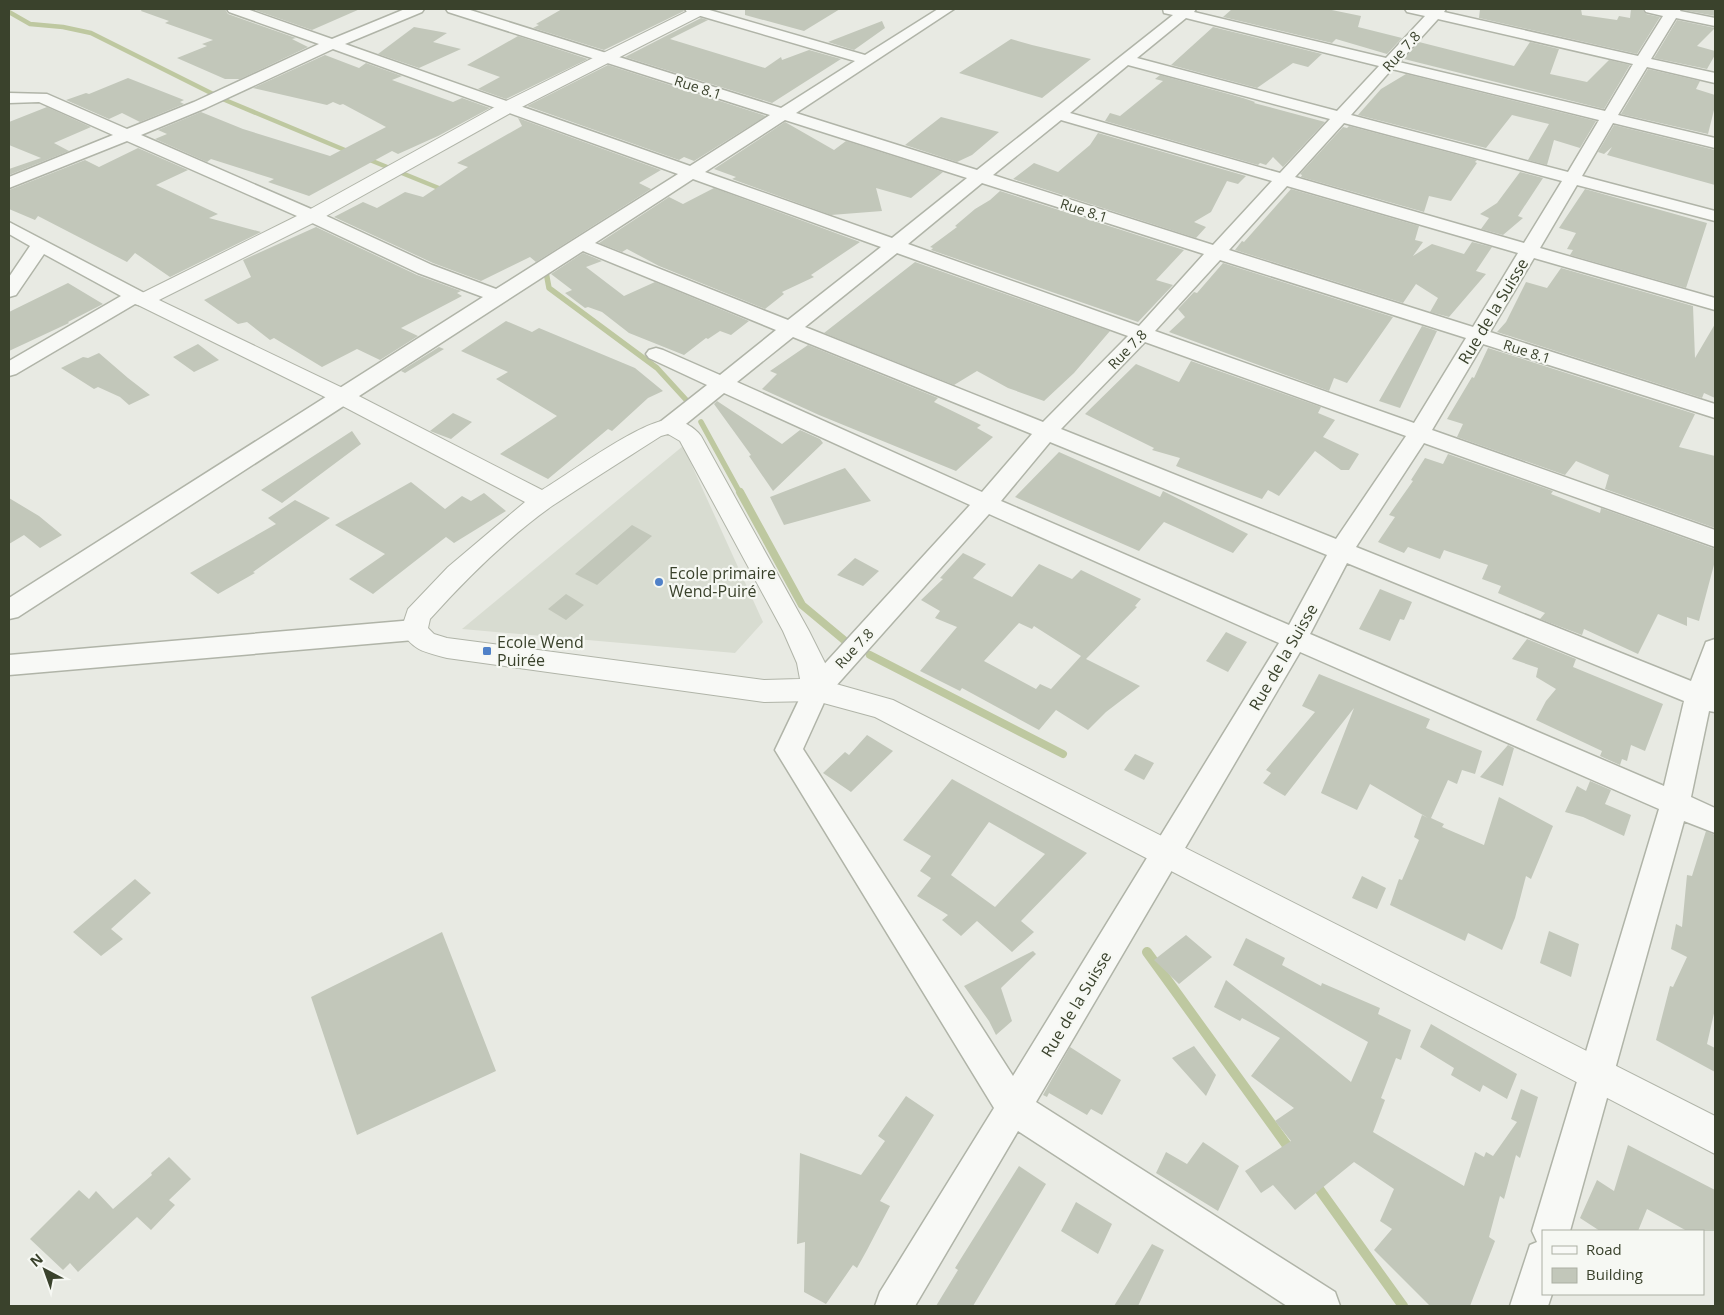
<svg xmlns="http://www.w3.org/2000/svg" width="1724" height="1315" viewBox="0 0 1724 1315" font-family="'Open Sans',sans-serif">
	<style>
		.built { fill: #d8dcd1 }
		.lines { fill: none; stroke-linecap: round; stroke-linejoin: round }
		.stream-far3 { stroke: #bec8a0; stroke-width: 4.5 }
		.stream-far2 { stroke: #bec8a0; stroke-width: 5.5 }
		.stream-far1 { stroke: #bec8a0; stroke-width: 8 }
		.stream { stroke: #bec8a0; stroke-width: 10 }
		.building { fill: #c2c7ba; fill-rule: evenodd }
		.minor-casing { stroke: #b0b4a8; stroke-width: 3 }
		.tertiary-casing { stroke: #b0b4a8; stroke-width: 2 }
		.minor { fill: #f8f9f6; fill-rule: evenodd }
		.tertiary { fill: #f8f9f6; fill-rule: evenodd }
		.poi-dot { fill: #5081c8; stroke: #f6f8f3; stroke-width: 2 }
		.labels { text-anchor: middle; dominant-baseline: central; stroke-width: 4.5; stroke-linejoin: round; paint-order: stroke }
		.far-street-label { font-size: 14px; fill: #3a422c; stroke: #f6f8f3 }
		.street-label { font-size: 16px; fill: #3a422c; stroke: #f6f8f3 }
		.poi-label { font-size: 16px; fill: #3a422c; stroke: #f6f8f3; text-anchor: start }
	</style>
	<rect width="100%" height="100%" fill="#e8eae3"/>
	<path class="built" d="M683,446L763,622L735,653L462,629Z"/>
	<g class="lines">
		<path class="stream-far3" d="M9,12L30,24L63,27L91,33L225,100L352,153
			M365,158L446,191"/>
		<path class="stream-far2" d="M546,272L549,288L657,368L689,403
			M701,422L740,493"/>
		<path class="stream-far1" d="M740,492L802,605L844,640
			M870,655L1063,754"/>
		<path class="stream" d="M1147,952L1291,1151
			M1314,1182L1403,1306"/>
	</g>
	<path class="building" d="M142,9H225L228,14L296,38L292,39L308,47L240,79H225L177,58L207,46L202,44L213,40L165,23L169,21L141,11Z
		M252,9H360L312,30Z
		M562,9H683L684,11L604,50L533,28L539,25L536,24Z
		M745,9H840L804,31L745,15Z
		M1232,9H1327L1361,16L1358,27L1402,38L1387,54L1336,39L1332,43L1223,17Z
		M1480,9H1581L1582,15L1617,20L1619,16L1630,18L1631,9H1642L1646,14L1660,17L1637,54L1479,18Z
		M1683,9H1715V16L1683,10Z
		M701,18L708,20L670,39L765,68L781,57L782,60L809,50L841,59L772,103L625,57Z
		M1677,20L1715,28L1697,46L1715,51V55L1707,69L1654,58Z
		M882,21L885,28L854,50L828,42Z
		M414,27L447,33L433,42L461,49L419,68L378,54Z
		M1213,27L1322,54L1308,67L1293,63L1257,88L1171,65Z
		M518,36L588,59L506,99L478,89L500,77L467,65Z
		M1011,39L1032,45L1091,59L1042,98L959,73Z
		M1419,42L1514,66L1530,42L1559,49L1550,74L1587,82L1609,60L1630,65L1604,109L1404,59Z
		M325,55L359,68L366,63L402,76L392,80L453,102L462,98L490,108L438,136L398,154L392,151L309,196L268,182L274,179L211,159L207,162L155,139L167,134L158,130L201,112L243,129L330,156L386,127L343,104L340,105L333,102L327,105L253,88Z
		M608,65L766,116L694,161L684,157L679,160L527,106Z
		M1648,69L1700,81L1696,89L1715,95V106L1708,134L1621,114Z
		M1406,74L1596,121L1580,148L1554,140L1547,165L1528,160L1549,124L1512,115L1486,148L1358,115L1381,89Z
		M1160,75L1243,98L1255,102L1254,103L1325,122L1283,167L1273,157L1266,165L1260,163L1258,165L1105,121L1110,113L1120,116L1163,81L1155,79Z
		M128,78L184,100L180,102L184,104L140,122L122,113L109,119L66,100L86,93L89,94Z
		M47,107L91,127L54,143L69,151L9,175V169L41,158L9,145V122Z
		M941,117L999,132L972,155L957,162L905,145Z
		M518,118L661,170L639,183L651,189L536,262L530,257L481,281L433,263L334,217L363,202L377,208L405,192L423,197L468,167L457,163L522,126Z
		M785,122L834,150L846,141L943,172L911,198L876,188L882,211L831,215L732,179L736,177L714,169Z
		M1614,125L1715,150V185L1607,155L1612,147L1604,154L1598,152Z
		M1349,126L1477,160L1475,162L1477,163L1451,201L1429,196L1424,212L1301,177L1302,175L1300,174L1343,127L1347,128Z
		M1098,133L1246,176L1238,184L1227,181L1211,212L1194,222L1206,227L1196,238L1013,179L1034,163L1058,172L1090,145Z
		M138,148L188,170L156,185L218,214L209,218L261,232L170,277L135,253L127,262L38,216L35,220L9,209V190L85,160L99,167Z
		M1520,172L1543,178L1518,216L1523,218L1503,235L1481,229L1489,218L1480,214L1497,203Z
		M714,188L860,242L811,275L814,277L782,292L784,294L765,309L659,266L627,249L622,252L599,243L669,197L683,204Z
		M1291,189L1419,226L1415,240L1423,242L1413,256L1432,244L1464,254L1472,242L1492,247L1476,271L1486,274L1449,317L1430,312L1438,298L1416,284L1403,303L1235,250L1242,241L1244,242Z
		M1585,189L1707,223L1686,288L1570,255L1573,250L1567,249L1576,233L1559,228Z
		M1000,191L1184,250L1156,280L1173,285L1138,322L931,250L933,248L930,247L957,227L955,226L975,209L990,200Z
		M316,227L417,275L461,291L457,293L462,296L401,328L418,336L380,360L357,349L322,367L274,338L270,340L247,322L238,324L204,300L251,277L243,260Z
		M583,253L602,261L586,267L624,296L655,282L749,321L731,335L720,331L708,339L706,338L684,355L629,333L602,312L588,307L585,308L565,293L572,290L551,274Z
		M915,262L1110,331L1074,373L1044,401L1008,388L977,371L954,385L824,333Z
		M1223,263L1393,317L1347,383L1334,378L1329,391L1169,332L1185,317L1178,309L1194,292L1197,293Z
		M1561,268L1693,306L1695,358L1715,324V398L1704,393L1702,398L1497,332L1506,322L1526,282L1547,288Z
		M68,283L103,304L68,322L69,323L9,351V312Z
		M506,321L532,332L539,328L635,368L663,391L648,398L612,431L608,429L548,479L500,454L557,416L496,379L508,372L461,351Z
		M1422,326L1437,331L1400,408L1379,401Z
		M198,344L219,360L194,372L173,357Z
		M808,345L938,398L934,402L981,425L977,428L993,437L956,471L819,415L762,389L777,374L770,371Z
		M439,347L444,349L405,373L401,371Z
		M1488,348L1695,414L1679,447L1715,456V528L1605,489L1609,475L1576,461L1565,475L1457,437L1463,424L1447,419L1472,377L1474,378Z
		M99,353L128,378L150,395L129,405L120,397L98,387L94,389L61,368L83,357L88,358Z
		M1191,361L1321,407L1318,413L1335,420L1323,437L1359,454L1349,470H1341L1315,451L1279,496L1268,490L1262,499L1176,466L1180,458L1152,450L1154,448L1085,414L1136,364L1179,382Z
		M717,401L782,444L800,430L820,439L823,443L773,491L749,456L751,455L714,404Z
		M453,413L472,422L451,439L430,431Z
		M352,431L361,444L282,503L261,490Z
		M1059,452L1160,497L1163,491L1248,534L1233,553L1164,522L1139,551L1015,497Z
		M1448,454L1553,491L1551,494L1600,513L1601,508L1715,549V561L1699,621L1687,617V626L1658,614L1638,654L1584,629L1582,635L1540,619L1545,613L1498,593L1501,586L1482,579L1488,565L1444,550L1440,559L1408,547L1404,553L1378,542L1395,517L1389,515L1413,481L1411,480L1425,458L1443,464Z
		M845,468L871,501L784,525L770,497Z
		M411,482L445,509L462,496L471,501L484,493L506,511L454,543L446,537L373,594L349,579L385,554L335,525Z
		M9,498L39,516L62,535L40,548L24,535L9,544Z
		M295,500L330,518L253,572L255,573L218,594L190,573L276,524L268,518Z
		M632,525L652,536L597,585L575,574Z
		M963,553L986,564L973,578L1012,597L1039,564L1072,579L1081,570L1141,599L1135,606L1137,607L1086,659L1140,686L1106,712L1088,730L1056,710L1039,730L962,688L960,691L920,671L957,627L935,618L940,611L921,600L943,579L940,578ZM1019,623L1032,629L1034,626L1081,656L1051,689L1040,684L1036,689L984,661Z
		M855,558L879,571L863,586L837,575Z
		M1380,589L1412,602L1404,620L1400,619L1390,641L1359,629Z
		M566,594L584,605L566,620L548,609Z
		M1226,632L1247,642L1228,672L1206,661Z
		M1527,639L1576,659L1573,667L1663,704L1645,751L1631,745L1627,761L1622,759L1620,765L1600,756L1602,751L1536,720L1546,701L1556,689L1536,677L1538,668L1512,659Z
		M1319,674L1430,719L1426,728L1482,751L1475,774L1462,770L1457,784L1448,780L1431,818L1444,824L1442,827L1484,845L1499,797L1553,826L1531,879L1526,876L1515,918L1502,950L1468,933L1465,941L1390,905L1399,879L1402,880L1419,840L1414,837L1422,815L1428,818L1370,784L1357,810L1321,793L1354,708L1285,796L1263,783L1271,773L1266,770L1315,712L1302,706Z
		M867,735L893,751L851,792L823,773L845,752L849,755Z
		M1508,745L1514,748L1503,786L1480,777Z
		M1135,754L1154,763L1144,780L1124,770Z
		M952,779L1087,853L1021,921L1034,932L1012,952L977,921L961,936L942,920L948,915L917,896L931,878L920,871L931,856L903,840ZM989,822L1045,854L995,907L951,875Z
		M1590,781L1611,790L1605,804L1631,815L1624,836L1583,817L1565,812L1577,786L1586,791Z
		M1706,831L1715,835V1009L1707,1044L1715,1048V1072L1656,1040L1670,986L1673,987L1687,957L1671,949L1676,924L1682,927L1687,875L1692,876Z
		M1362,876L1386,888L1377,909L1352,898Z
		M135,879L151,893L111,929L123,939L101,956L73,932Z
		M1549,931L1579,944L1571,977L1540,963Z
		M442,932L496,1071L357,1135L311,997Z
		M1186,935L1212,957L1179,984L1154,960Z
		M1246,938L1285,958L1282,965L1321,986L1322,983L1380,1008L1378,1014L1411,1030L1401,1060L1396,1058L1381,1098L1385,1100L1373,1132L1464,1186L1475,1152L1484,1157L1486,1152L1493,1156L1517,1122L1511,1119L1521,1089L1538,1097L1520,1158L1516,1155L1504,1199L1500,1196L1489,1237L1495,1241L1470,1306H1430L1374,1250L1392,1229L1380,1221L1394,1189L1354,1162L1295,1210L1273,1185L1261,1193L1245,1171L1291,1141L1275,1121L1294,1108L1251,1076L1280,1038L1242,1018L1240,1021L1214,1007L1226,980L1351,1082L1368,1042L1233,965Z
		M1033,951L1036,954L1001,988L1012,1021L996,1035L989,1021L964,986Z
		M1431,1024L1517,1074L1507,1099L1483,1085L1480,1092L1451,1075L1454,1068L1420,1047Z
		M1194,1046L1216,1075L1206,1096L1172,1058Z
		M1070,1047L1121,1080L1102,1115L1091,1109L1087,1115L1049,1093L1047,1097L1043,1095Z
		M906,1096L934,1115L880,1201L890,1206L867,1250L857,1268L853,1265L826,1304L804,1292L805,1242L797,1244L800,1153L861,1175L885,1141L878,1136Z
		M1203,1142L1239,1166L1218,1211L1156,1173L1166,1152L1187,1164Z
		M1628,1145L1715,1190V1231H1687L1647,1209L1638,1231H1600L1580,1218L1597,1180L1614,1191Z
		M169,1157L191,1179L169,1200L175,1205L151,1230L137,1217L78,1272L70,1263L63,1270L30,1239L79,1190L89,1199L96,1191L113,1209L152,1175L151,1173Z
		M1019,1166L1046,1184L973,1306H936L958,1270L955,1268Z
		M1076,1202L1112,1224L1098,1254L1061,1231Z
		M1152,1244L1164,1250L1138,1306H1114Z"/>
	<g class="lines">
		<defs>
			<path id="minor" d="M227,9H247L332,39L405,9H424L422,12L345,44L690,166L770,115L448,12L446,9H467L781,108L855,61L687,12L685,9H706L865,55L938,9H954L796,113L977,170L1173,15L1164,13L1163,9H1196L1194,12L1386,58L1425,16L1407,12L1405,9H1446L1444,12L1638,56L1663,16L1646,12L1644,9H1681L1680,11L1715,18V26L1676,18L1651,59L1715,73V83L1647,67L1618,115L1715,138V148L1613,123L1582,176L1715,211V221L1577,185L1540,248L1715,298V310L1534,258L1490,332L1715,404V418L1483,344L1432,430L1715,530V547L1424,443L1356,547L1691,681L1706,642L1715,639V712L1709,711L1691,797L1715,808V833L1684,821L1570,1231H1543V1294H1552L1548,1306H1510L1530,1245L1537,1242L1532,1231L1659,809L1300,652L1036,1102L1335,1292L1340,1306H1287L1018,1131L915,1306H875L880,1292L994,1108L775,750L807,683L970,505L724,393L676,432L668,434L660,432L657,427L660,422L707,385L649,358L646,354L649,350L656,348L663,350L720,375L776,330L583,251L18,617L9,619V598L483,297L418,273L306,220L127,141L9,188V177L113,135L39,102L9,103V93L47,94L127,129L194,102L319,44L229,12ZM1186,18L1379,66L1337,111L1137,58ZM1438,19L1633,64L1605,111L1399,62ZM333,49L678,174L496,289L432,265L318,212L141,135L206,108ZM1128,65L1330,119L1280,173L1070,113ZM1392,69L1599,120L1568,172L1351,115ZM785,120L967,178L892,238L705,172ZM1061,120L1272,181L1213,245L993,175ZM1344,123L1562,181L1524,243L1295,177ZM693,179L881,247L788,320L595,243ZM982,183L1204,254L1139,326L908,244ZM1287,186L1518,253L1473,327L1229,250ZM897,253L1128,336L1043,422L805,327ZM1220,260L1466,338L1414,423L1155,331ZM793,337L1032,434L982,492L737,382ZM1145,342L1406,436L1336,539L1061,429ZM1050,442L1327,555L1289,625L1001,501ZM989,514L1279,643L1013,1076L803,749L827,696ZM1347,563L1684,701L1664,786L1310,634Z
				M9,222L150,296L153,300L150,304L143,306L135,304L16,374L9,376V361L121,296L44,254L16,295L9,297V277L30,246L9,234Z
				M414,620L423,623L427,630L423,637L414,640L9,675V655Z"/>
			<path id="tertiary" d="M692,9H710L708,12L514,111L319,220L159,300L349,391L542,490C570,473 638,423 667,420C680,419 694,426 701,436L809,631L825,663L829,682L893,700L1715,1116V1154L875,717L816,701L764,702L447,658C425,652 413,651 401,630L408,609L448,567L525,502L333,401L136,304L133,300L136,296L305,212L502,103ZM668,434L680,441L783,631L797,663L800,679L764,680L447,638L434,634L428,628L430,619C467,578 507,538 552,506C588,482 625,459 661,436Z"/>
		</defs>
		<use href="#minor" class="minor-casing"/>
		<use href="#tertiary" class="tertiary-casing"/>
		<use href="#minor" class="minor"/>
		<use href="#tertiary" class="tertiary"/>
	</g>
	<g class="poi-dot">
		<circle cx="659" cy="582" r="5"/>
		<rect x="482" y="646" width="10" height="10" rx="2.5"/>
	</g>
	<g class="labels">
		<g class="far-street-label">
			<text transform="translate(1401 51) rotate(-48)">Rue 7.8</text>
			<text transform="translate(698 87) rotate(18)">Rue 8.1</text>
			<text transform="translate(1084 210) rotate(18)">Rue 8.1</text>
			<text transform="translate(1127 349) rotate(-46)">Rue 7.8</text>
			<text transform="translate(1527 351) rotate(18)">Rue 8.1</text>
			<text transform="translate(854 648) rotate(-47)">Rue 7.8</text>
		</g>
		<g class="street-label">
			<text transform="translate(1493 311) rotate(-59)">Rue de la Suisse</text>
			<text transform="translate(1283 657) rotate(-60)">Rue de la Suisse</text>
			<text transform="translate(1076 1004) rotate(-59)">Rue de la Suisse</text>
		</g>
		<g class="poi-label">
			<text x="669" y="573">Ecole primaire<tspan x="669" dy="18">Wend-Puiré</tspan></text>
			<text x="497" y="642">Ecole Wend<tspan x="497" dy="18">Puirée</tspan></text>
		</g>
	</g>
	<rect width="1724" height="1315" fill="none" stroke="#3a422c" stroke-width="20"/>
	<rect x="1542" y="1230" width="162" height="65" fill="#f6f8f3" stroke="#abafa3"/>
	<rect x="1552" y="1246" width="25" height="8" fill="#f8f9f6" stroke="#abafa3"/>
	<text x="1586" y="1255" font-size="15" fill="#3a422c">Road</text>
	<rect x="1552" y="1268" width="25" height="15" fill="#c2c7ba" stroke="#abafa3"/>
	<text x="1586" y="1280" font-size="15" fill="#3a422c">Building</text>
	<g transform="translate(45 1270) rotate(319)" stroke="#f6f8f3" stroke-width="4" paint-order="stroke">
	<path d="M0-4L9 19L0 12L-9 19Z" fill="#3a422c"/>
	<text y="-8" font-size="14" font-weight="bold" text-anchor="middle" fill="#3a422c">N</text>
	</g>
</svg>
